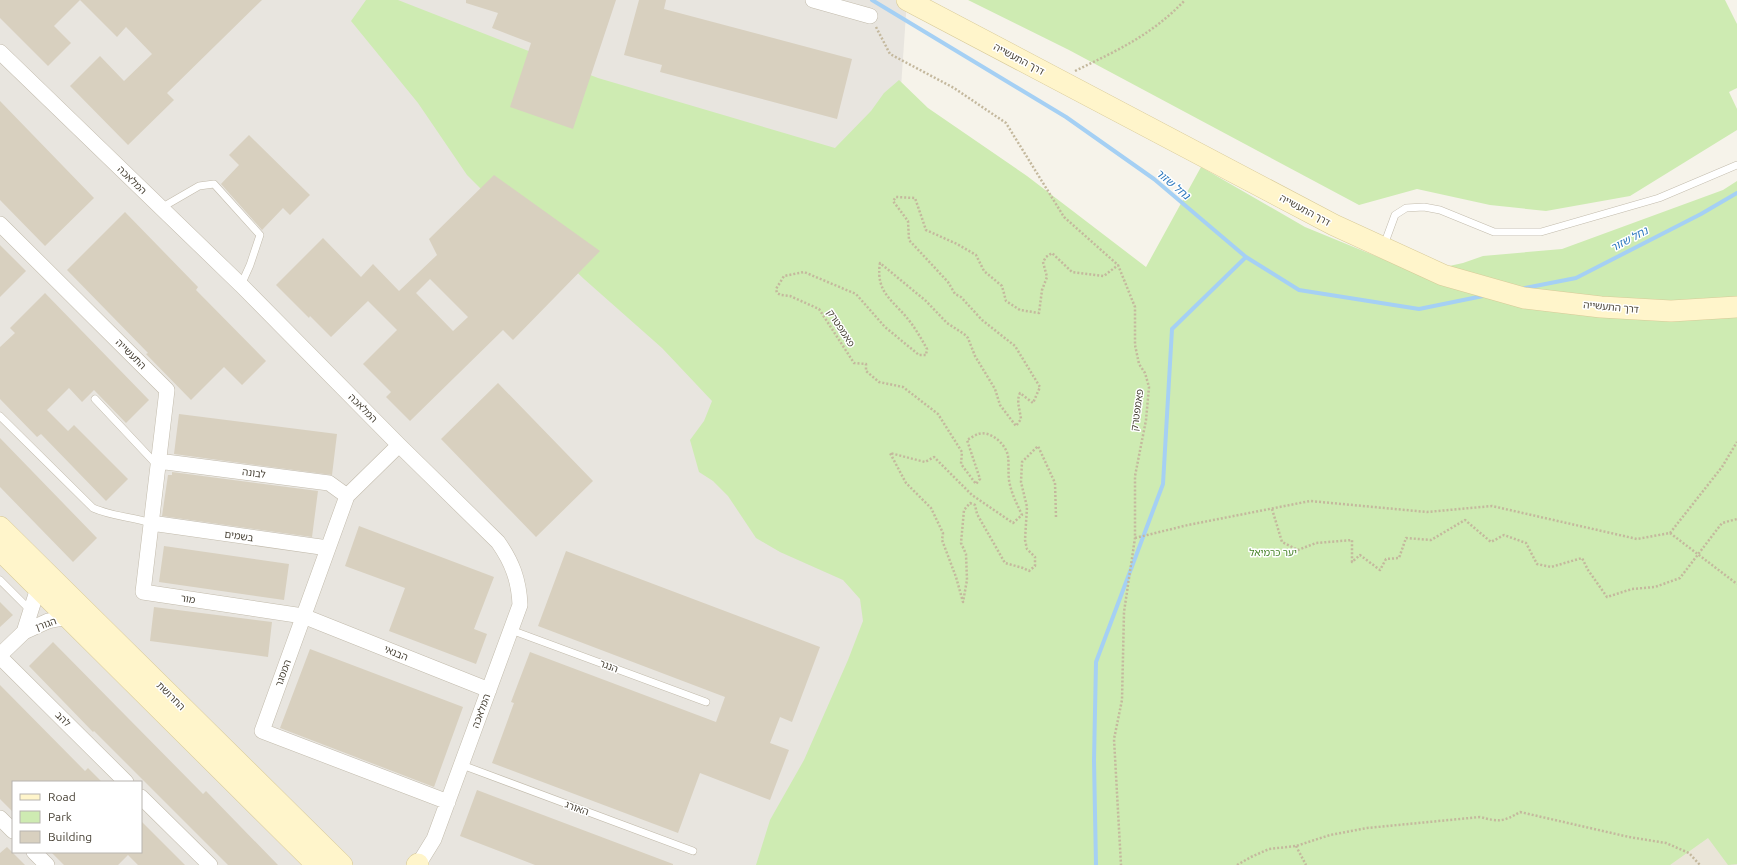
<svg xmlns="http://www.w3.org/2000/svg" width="1737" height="865" viewBox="0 0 1737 865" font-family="Ubuntu,'Noto Sans Hebrew',sans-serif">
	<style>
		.residential { fill: #eae5d8 }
		.industrial { fill: #e8e5df; fill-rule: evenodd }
		.green { fill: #ceebb2 }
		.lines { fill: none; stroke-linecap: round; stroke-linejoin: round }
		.stream { stroke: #a5d0f4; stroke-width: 4 }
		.building { fill: #d8d0bf; fill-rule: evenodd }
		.lane-casing { stroke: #c2bbac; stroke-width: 8 }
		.street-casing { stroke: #c2bbac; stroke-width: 16 }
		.secondary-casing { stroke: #d8ca98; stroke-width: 22 }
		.path { stroke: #c4b89d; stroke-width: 2.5; stroke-dasharray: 2 2; stroke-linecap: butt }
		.lane { stroke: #fff; stroke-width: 7 }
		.street { stroke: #fff; stroke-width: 15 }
		.secondary { stroke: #fff5cb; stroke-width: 21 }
		.labels { text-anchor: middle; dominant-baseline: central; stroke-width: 3; stroke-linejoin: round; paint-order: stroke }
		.street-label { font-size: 10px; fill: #4a4438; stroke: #fff }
		.park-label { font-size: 10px; fill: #448027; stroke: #fff }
		.water-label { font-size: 11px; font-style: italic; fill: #2a77bd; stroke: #fff }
	</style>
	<rect width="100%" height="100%" fill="#f6f3ea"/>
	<path class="residential" d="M1737,795V865H1633Z"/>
	<path class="industrial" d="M0,0H907L862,654L776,865H0ZM13,782H141V852H13Z"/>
	<path class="green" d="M366,0H398L598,78L835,148L871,111L884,93L899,80L928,108L1027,176L1146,267L1201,167L1305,227L1417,273L1463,263L1483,256L1562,249L1723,190L1737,181V864L1728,865L1708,838L1670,865H756L770,820L804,760L848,660L863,621L860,599L843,580L780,552L756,538L728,496L713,481L699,472L690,440L704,421L712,401L662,348L584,279L554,250L493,201L467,175L418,103L351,21Z
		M968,0H1725L1737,24V88L1729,92L1737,109V130L1630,196L1546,211L1490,205L1417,189L1359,205L1069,50Z"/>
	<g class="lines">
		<path class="stream" d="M872,0L1066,117L1154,179L1246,257L1299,290L1419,309L1483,296
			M1525,288L1576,278L1701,214L1737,193
			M1096,865L1094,760L1096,662L1163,484L1172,329L1246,257"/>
	</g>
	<path class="building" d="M0,0H80L54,26L71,43L48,66L0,18Z
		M80,0H262L167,93L174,100L128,145L70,86L100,56L124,81L152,54L126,27L117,37Z
		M466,0H616L573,129L510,107L531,43L492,28L498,13L466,3Z
		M639,0H666L664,9L852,59L837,119L660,72L662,65L624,55Z
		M0,101L94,198L45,246L0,200Z
		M249,135L310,195L290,215L283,208L262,230L221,184L239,165L229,155Z
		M494,175L600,251L513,340L503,330L410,421L386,397L391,392L363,364L397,330L368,301L331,337L310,316L309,318L276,285L323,238L361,277L373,264L399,291L437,255L429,239ZM430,279L468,317L453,331L416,293Z
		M125,212L198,287L196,290L266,361L242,385L224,367L191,400L146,354L148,353L67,270Z
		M0,245L26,271L0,297Z
		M45,293L149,400L126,423L94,390L82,402L69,388L47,410L68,431L74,425L128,479L106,501L41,434L37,437L0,399V347L15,333L10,328Z
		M498,383L593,481L536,537L441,439Z
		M179,414L337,434L332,475L174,454Z
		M0,438L97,538L73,562L0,487Z
		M172,472L318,491L312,537L162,516L168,475H172Z
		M359,526L494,577L474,629L487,634L476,664L389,631L405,588L345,566Z
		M164,546L289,564L284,600L159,582Z
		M566,551L820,647L792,722L780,717L770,743L789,750L770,800L700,773L678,833L492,763L514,703L511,702L530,652L716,722L725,697L538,626Z
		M0,602L13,615L0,627Z
		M154,607L272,622L268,657L150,641Z
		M53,642L203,794L206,791L278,865H228L94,731L93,732L29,666Z
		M310,649L463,707L434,787L280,728Z
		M0,685L85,771L88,768L102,782H13V812L0,799Z
		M477,790L673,864V865H535L460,836Z
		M141,821L185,865H138L128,855L118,865H64L51,852H141Z
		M7,847L25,865H0V853Z"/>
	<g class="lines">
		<defs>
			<path id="lane" d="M161,208L199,186L214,184L260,235L250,265L241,285
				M1384,245L1395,215L1406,208L1424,207L1440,210L1494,232H1541L1659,198L1737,165
				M95,399L157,465
				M0,416L93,508C111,516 132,517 151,523
				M0,580L31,611
				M511,630L706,702
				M462,765L693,851"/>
			<path id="street" d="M813,0L870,16
				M0,52L241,285L399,445L498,542C512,562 519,580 520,605L434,839L418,865
				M0,224L167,390L143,592L303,616L489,690
				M399,445L347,496L262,731L448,802
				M158,461L329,483L347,496
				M151,523L328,548
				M24,632L38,588
				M0,655L24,632L48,621L68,617
				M0,657L126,782
				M141,797L210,865
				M0,818L13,831
				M34,852L47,865"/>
			<path id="secondary" d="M907,0L1334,225L1443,275L1524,298L1601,307L1671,311L1737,307
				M0,527L342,865
				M0,550L317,865
				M417,865L418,864"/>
		</defs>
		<use href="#lane" class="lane-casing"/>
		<use href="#street" class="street-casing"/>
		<use href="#secondary" class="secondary-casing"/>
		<path class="path" d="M876,27L890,54L954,88L1006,123L1064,217L1118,265L1135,307V345L1139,364L1145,373L1149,387L1146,420L1135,476V538L1124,612L1122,700L1114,739L1121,865
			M1075,71C1118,50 1152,35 1185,0
			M1272,509L1282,542L1298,550L1316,543L1352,540V562L1360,555L1380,570L1386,559L1399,558L1406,538L1431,540L1465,520L1491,542L1504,535L1526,543L1537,564L1551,567L1582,558L1588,570L1607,597L1632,589L1655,587L1680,578L1722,523L1737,519
			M1056,517L1055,483L1038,446L1022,462L1021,482L1027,507L1025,540L1027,549L1035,557V566L1029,571L1023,568L1005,563L977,514L975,505L970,503L964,510L961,543L966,554L967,580L963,602L956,577L942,540L943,533L931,508L906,483L890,453L925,462L934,457L972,495L1013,523L1022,515C1017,504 1011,493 1009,480C1008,472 1009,464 1008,456C1006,444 990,430 978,434C975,435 971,438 967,440L980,479L976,484L961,464L962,452L938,414L903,387L879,382L866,371V364L854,363L819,309L790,296L781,295L777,293L776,289L784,276L804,272L856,294L885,327L919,355H926L927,349C922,340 917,331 911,323C895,301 875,294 880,263L926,301L947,323L964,334L968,338L975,356L995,389L1000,405L1016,426L1021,419C1020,410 1016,401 1020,393L1033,403L1040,387L1015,346L982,320L961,297L955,294L948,282L909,240L908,221L893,201L896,197L915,198L926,230L957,244L976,255L984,271L1002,286L1006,301L1020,310L1039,313L1042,290L1047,277L1043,262L1046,257L1052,253L1072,272L1104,276L1118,265
			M1670,533L1722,467L1737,442
			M1135,538L1188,525L1310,501L1427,512L1492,506L1637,539L1670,533L1737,584
			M1296,846L1306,865
			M1237,865L1251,857L1269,849L1296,846L1330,835L1367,828L1480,817C1499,822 1503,822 1520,812L1629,837L1666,843L1689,853L1700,865"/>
		<use href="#lane" class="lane"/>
		<use href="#street" class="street"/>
		<use href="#secondary" class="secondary"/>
	</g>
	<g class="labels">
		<g class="street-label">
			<text transform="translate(1019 59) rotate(28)">דרך התעשייה</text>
			<text transform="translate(132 180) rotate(44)">המלאכה</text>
			<text transform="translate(1305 210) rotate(28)">דרך התעשייה</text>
			<text transform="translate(1611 307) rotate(5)">דרך התעשייה</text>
			<text transform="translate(841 328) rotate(57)">פאמפטרק</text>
			<text transform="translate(131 354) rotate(45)">התעשייה</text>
			<text transform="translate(363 408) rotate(45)">המלאכה</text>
			<text transform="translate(1137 410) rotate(-82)">פאמפטרק</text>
			<text transform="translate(254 473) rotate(7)">לבונה</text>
			<text transform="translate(239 536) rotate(8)">בשמים</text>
			<text transform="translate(188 599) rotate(9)">מור</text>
			<text transform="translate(46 624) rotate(-19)">הגורן</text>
			<text transform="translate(396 653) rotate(22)">הבנאי</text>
			<text transform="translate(609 666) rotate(20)">הנגר</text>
			<text transform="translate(283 673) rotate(-70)">המסגר</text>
			<text transform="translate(171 696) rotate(45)">החרושת</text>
			<text transform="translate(481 711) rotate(-70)">המלאכה</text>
			<text transform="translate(63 719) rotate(45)">להב</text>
			<text transform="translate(577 808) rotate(20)">האורג</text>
		</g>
		<g class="park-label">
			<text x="1273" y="552">יער כרמיאל</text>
		</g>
		<g class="water-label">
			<text transform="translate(1173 184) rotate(40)">נחל שזור</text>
			<text transform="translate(1629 239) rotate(-28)">נחל שזור</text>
		</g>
	</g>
	<rect x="12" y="781" width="130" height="72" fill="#ffffff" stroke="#b7b4af"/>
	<rect x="20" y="794" width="20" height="6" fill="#fff5cb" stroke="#b7b4af"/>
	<text x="48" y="801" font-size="12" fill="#4a4438">Road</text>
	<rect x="20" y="811" width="20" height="12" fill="#ceebb2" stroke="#b7b4af"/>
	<text x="48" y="821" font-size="12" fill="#4a4438">Park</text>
	<rect x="20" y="831" width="20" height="12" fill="#d8d0bf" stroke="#b7b4af"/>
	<text x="48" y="841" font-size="12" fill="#4a4438">Building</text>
</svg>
